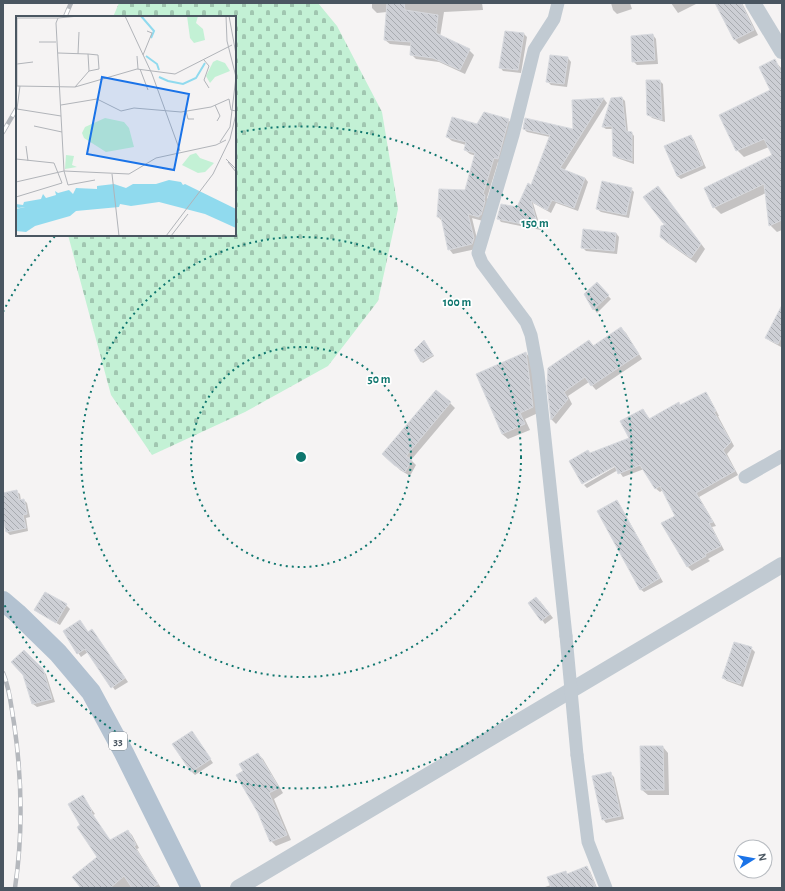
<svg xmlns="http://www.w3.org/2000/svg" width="785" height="891" viewBox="0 0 785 891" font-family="'Alegreya Sans',sans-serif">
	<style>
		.cemetery { fill: url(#cemetery-stones) }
		.shadow { fill: #0003 }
		.building { fill: url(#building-back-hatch); stroke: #d7d9de }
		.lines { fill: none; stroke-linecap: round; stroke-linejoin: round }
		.minor { stroke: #c1cad2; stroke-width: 13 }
		.tertiary { stroke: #c1cad2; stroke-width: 16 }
		.primary { stroke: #b3c2d1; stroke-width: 20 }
		.rail-casing { stroke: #b5b8bd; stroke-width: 4.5 }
		.rail { stroke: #fff; stroke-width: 3; stroke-dasharray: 9; stroke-linecap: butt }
		.minor-bridge { stroke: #c1cad2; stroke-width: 13 }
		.ring { fill: none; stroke: #0f766e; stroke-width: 2; stroke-dasharray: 2 4 }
		.labels { text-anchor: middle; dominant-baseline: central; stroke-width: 3.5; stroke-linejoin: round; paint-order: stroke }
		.shield { fill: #fff; stroke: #808990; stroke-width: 1 }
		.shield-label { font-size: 11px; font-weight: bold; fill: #4a5661 }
		.inset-river { fill: none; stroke: #90daee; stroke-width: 2 }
		.inset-road { fill: none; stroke: #b1b4b9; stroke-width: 1 }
		.view { fill: #1a73e8; fill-opacity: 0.15; stroke: #1a73e8; stroke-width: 2 }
		.inset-edge { fill: none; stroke: #4a5661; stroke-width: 2 }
		.centre { fill: #0f766e; stroke: #fff; stroke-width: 2 }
		.ring-label { font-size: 12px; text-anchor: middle; font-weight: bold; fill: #0f766e; stroke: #fff; stroke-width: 3.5; stroke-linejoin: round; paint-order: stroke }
	</style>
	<defs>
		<pattern id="cemetery-stones" width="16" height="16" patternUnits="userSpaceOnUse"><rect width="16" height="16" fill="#c3f1d5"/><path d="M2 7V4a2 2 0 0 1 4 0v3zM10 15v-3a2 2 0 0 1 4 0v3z" fill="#a0c6b0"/></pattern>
		<pattern id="building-back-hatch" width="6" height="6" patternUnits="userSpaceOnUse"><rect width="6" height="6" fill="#cdcfd5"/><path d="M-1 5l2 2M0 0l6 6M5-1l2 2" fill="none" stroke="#a8abb0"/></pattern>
	</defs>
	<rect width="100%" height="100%" fill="#f5f3f3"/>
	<path class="cemetery" d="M119,3H318L337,26L382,112L398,209L378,301L328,366L245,412L152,455L111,395L68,235H235V17H113Z"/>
	<path class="shadow" d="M372,3H482L483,10L444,12L440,37L469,50L474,55L465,74L439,62L416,59L411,54L412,46L390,44L385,40L387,12L377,13L372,8Z
		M611,3H630L632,9L617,14L613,10Z
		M671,3H698L678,13Z
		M716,3H742L758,35L739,44L735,40Z
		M524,34L527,37L521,73L503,71L500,67Z
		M653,35L656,39L658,64L637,65L633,61Z
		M568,58L571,62L567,87L551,85L547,81Z
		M774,60L782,69V230L777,232L770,225L766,193L721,214L714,207L773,156L769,147L744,157L737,150L771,90Z
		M660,81L663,84L665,122L652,118L648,114Z
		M622,98L625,101L628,132H631L634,136V164L617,158L614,155L613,129H606L603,127Z
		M604,99L607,103L564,171L585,178L588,182L578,211L556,203L551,213L533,203L541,230L501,222L498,218L518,209L532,187L550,137L527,132L524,129L575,130L573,101Z
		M508,120L513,124L502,163L498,162L487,198L489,200L483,221L472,218L478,243L476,249L453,254L449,249L442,221L438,217L465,191L476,156L470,154L465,150L466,145L452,141L447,137L478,125Z
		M691,136L694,140L706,168L681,179L677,176Z
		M658,187L705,249L696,263L666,242L661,236L666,225L663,221Z
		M630,188L634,192L629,218L601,212L597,209Z
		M616,233L619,237L617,254L586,251L582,247Z
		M597,284L611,299L597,313L594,309L585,295Z
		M782,307V346L781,347L770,341L767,338Z
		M621,328L626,333L642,359L596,390L589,382L568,396L572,404L556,424L552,420L548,386L589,341L594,346Z
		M425,342L434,356L423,363L421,361Z
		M526,353L531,359L538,413L525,419L530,430L508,439L502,434Z
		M705,393L709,397L719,416H718L734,446L727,454L738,475L699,497L716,526L712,527L724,550L708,559L710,561L692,571L688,567L662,523L676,516L663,490L660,492L655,488L644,469L623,477L618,470L587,488L584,485L620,464L590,454L630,438L643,410L650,419L678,403L681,406Z
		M450,403L455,408L411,460L416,465L410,476L400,470L384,454Z
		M16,491L20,494L21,501L24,500L27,503L30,517L26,518L28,531L10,535L7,532L3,514V494Z
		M616,502L620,505L663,582L644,592L640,589Z
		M45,593L66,605L70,609L60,625L39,613L35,610Z
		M540,601L553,618L545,624L542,620Z
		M80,621L88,633L92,630L95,634L128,682L115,690L88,652L81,657L64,632Z
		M751,648L755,652L743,687L727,681L723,678Z
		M23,651L46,674L55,702L37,707L33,704L24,674Z
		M192,732L213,763L195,775L192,772Z
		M663,747L668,753L669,795H648L642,790Z
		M258,754L263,759L283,793L274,799L291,840L276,846L271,841L244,772Z
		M610,773L614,777L624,819L606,823L603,819Z
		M83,797L95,814L93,815L110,841L128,831L132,835L139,848L137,849L161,888H82L98,857L82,825Z
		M586,868L590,871L597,888H542L551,885L566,872L569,875Z"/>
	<path class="building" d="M387,3H404L405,10L438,15L436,33L470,49L460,70L433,58L410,55L411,42L384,40Z
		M715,3H741L754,30L734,40Z
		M505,31L524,33L518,70L499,68Z
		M653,34L655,60L632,62L631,36Z
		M550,55L568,57L564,84L546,82Z
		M775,59L782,74V220L769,226L764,184L713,208L704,188L772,155L764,139L736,151L719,115L770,90L759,67Z
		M646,80H660L662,120L647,115Z
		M622,97L626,131L632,132V161L613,156L612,126L602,127L611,98Z
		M604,98L560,168L585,178L574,208L552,200L547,210L531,201L538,227L497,219L501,204L517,207L528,183L531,185L550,135L523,129L525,118L573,129L572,100Z
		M484,112L509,119L505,133L498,159L494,158L483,194L485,195L484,200L485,201L481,215H479V217L468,214L474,238L472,244L448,250L441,217H437L439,189L465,190L475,153L464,150L466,142L446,137L452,117L477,124Z
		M691,135L703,165L677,176L664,146Z
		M602,181L632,188L626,215L596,209Z
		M658,186L701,244L691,258L660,237L661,226L666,224L663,223L643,197Z
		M583,229L616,233L614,251L581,248Z
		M597,282L609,295L593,310L584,294Z
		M782,305V336L778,344L765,338Z
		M621,327L639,354L591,386L585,377L564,392L568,399L551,420L547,386L548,368L589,340L593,346Z
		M424,340L433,355L421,362L414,350Z
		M526,352L533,407L520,413L525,424L502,434L476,374Z
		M436,390L451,402L406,456L412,460L405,472L394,465L382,454Z
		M706,392L716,411L714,412L731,442L723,450L735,471L696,493L713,522L709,523L721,546L705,554L706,556L687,567L661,523L675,516L660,486L655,489L640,465L618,474L615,466L582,484L569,461L588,450L590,453L629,438L620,421L643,409L649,419L679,402L680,405Z
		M17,490L19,500L24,499L27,514L23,515L26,528L6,532L3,518V493Z
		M617,500L660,578L640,590L597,511Z
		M45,592L67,604L56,623L34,610Z
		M536,597L550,614L541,621L528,603Z
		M80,620L88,632L92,629L125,678L111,688L85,649L77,654L63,631Z
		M734,642L752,647L740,684L722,678Z
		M24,650L43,669L52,699L32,704L23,675L11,662Z
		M192,731L211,759L191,772L172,744Z
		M640,746H663L664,790H641Z
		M258,753L279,788L269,793L287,835L270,842L258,813L236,775L243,771L239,764Z
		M611,772L621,816L602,820L592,776Z
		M83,795L92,811L91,812L110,840L128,830L136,845L134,846L158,884L151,888H132L124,876L110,888H81L72,877L97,857L77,827L80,825L68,804Z
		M587,866L596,888H551L547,877L566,871L567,874Z"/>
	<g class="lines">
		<path class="minor" d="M558,3L554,19L534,50L513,135L478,253L482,263L526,322L531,335L538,373L566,636
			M745,477L782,456
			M577,755L588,842L606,888"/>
		<path class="tertiary" d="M753,3L782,51
			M238,888L782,565"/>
		<path class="primary" d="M3,601L17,613L58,653L91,692L124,753L191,888"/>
		<defs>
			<path id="rail" d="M65,17L71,3
				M3,132L17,108
				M3,673C10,689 11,706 14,723C22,778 23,834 15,888"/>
		</defs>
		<use href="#rail" class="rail-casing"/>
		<use href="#rail" class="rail"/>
		<path class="minor-bridge" d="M566,636L577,755"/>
	</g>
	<g class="ring">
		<circle cx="301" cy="457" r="110"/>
		<circle cx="301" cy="457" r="220"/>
		<path d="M3 312A331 331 0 0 1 55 236M235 133A331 331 0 1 1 3 602"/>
	</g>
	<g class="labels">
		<rect class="shield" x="109" y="732" width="18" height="18" rx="3"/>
		<g class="shield-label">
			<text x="118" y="741">33</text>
		</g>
	</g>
	<g transform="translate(16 16)">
		<rect width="220" height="220" fill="#f5f3f3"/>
		<path d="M171,0H182L180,7L187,13L189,24L178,27L174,22ZM201,44L209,47L214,55L199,61L194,67L190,60L197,46ZM180,137L184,142L198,147L189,156L182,157L166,149L174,139Z" fill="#c3f1d5"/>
		<path d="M89,102L108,106L113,112L118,131L90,136L68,122L66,117L69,111ZM50,139L58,140L56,149L61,151L49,153Z" fill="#c3f1d5"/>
		<path d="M153,164L165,166L167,169L169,168L220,193V212L189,198L143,186L115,190L104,188L103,191L60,195L54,200L19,210L10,216L0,215V193L9,191L3,192L0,191V188L7,189L8,186L25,183L27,178L30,182L40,179L39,175L42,177L53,174L57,178L60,172L81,173V170L98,168L110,172L117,168H140Z" fill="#90daee"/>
		<path class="inset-river" d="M125,0L138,15L135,22M130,40L141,48L143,54M143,61L152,65L167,68L180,62L189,47"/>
		<path class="inset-road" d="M109,0L136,58L164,135M213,0L220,38M0,2H42M23,26H40M42,37L72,38L73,55L59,71M62,38L63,16M72,38L82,39L83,53L73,55M127,39L136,17L131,15M121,40L122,53M188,44L193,50L188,64L193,72M1,48L17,46M124,53L132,74M0,70L59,71L121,53L159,58L216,29M1,70V2M4,70L1,93L45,100M45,89L81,83L105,95L118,92L165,96L195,91L213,83L215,94L220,95M199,89L204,100L201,105M170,95L172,103H178M18,110L46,116M204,126L214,111L220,61L211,25L210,0M10,130L12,145M0,143L38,147L46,167L0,181M210,143L220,153M212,146L220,156M48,155L52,169L79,164M48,155L113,158L140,142L200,129L210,124M96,158L103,220M0,166L48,155L40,7L42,2L63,0M150,220L197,158L214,123L220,98M155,220L172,198"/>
		<path class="view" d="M86,61L173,78L158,154L71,138Z"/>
		<rect width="220" height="220" class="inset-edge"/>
	</g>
	<circle cx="301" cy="457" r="6" class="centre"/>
	<g class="ring-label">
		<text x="535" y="227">150 m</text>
		<text x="457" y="306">100 m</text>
		<text x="379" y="383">50 m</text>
	</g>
	<rect width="785" height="891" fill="none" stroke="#4a5661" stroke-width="8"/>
	<g transform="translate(753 859) rotate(79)"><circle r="19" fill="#ffffff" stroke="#b7bbc0"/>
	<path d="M0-3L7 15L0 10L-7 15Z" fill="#1a73e8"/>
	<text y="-6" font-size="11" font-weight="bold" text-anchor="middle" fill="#4a5661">N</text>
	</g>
</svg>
